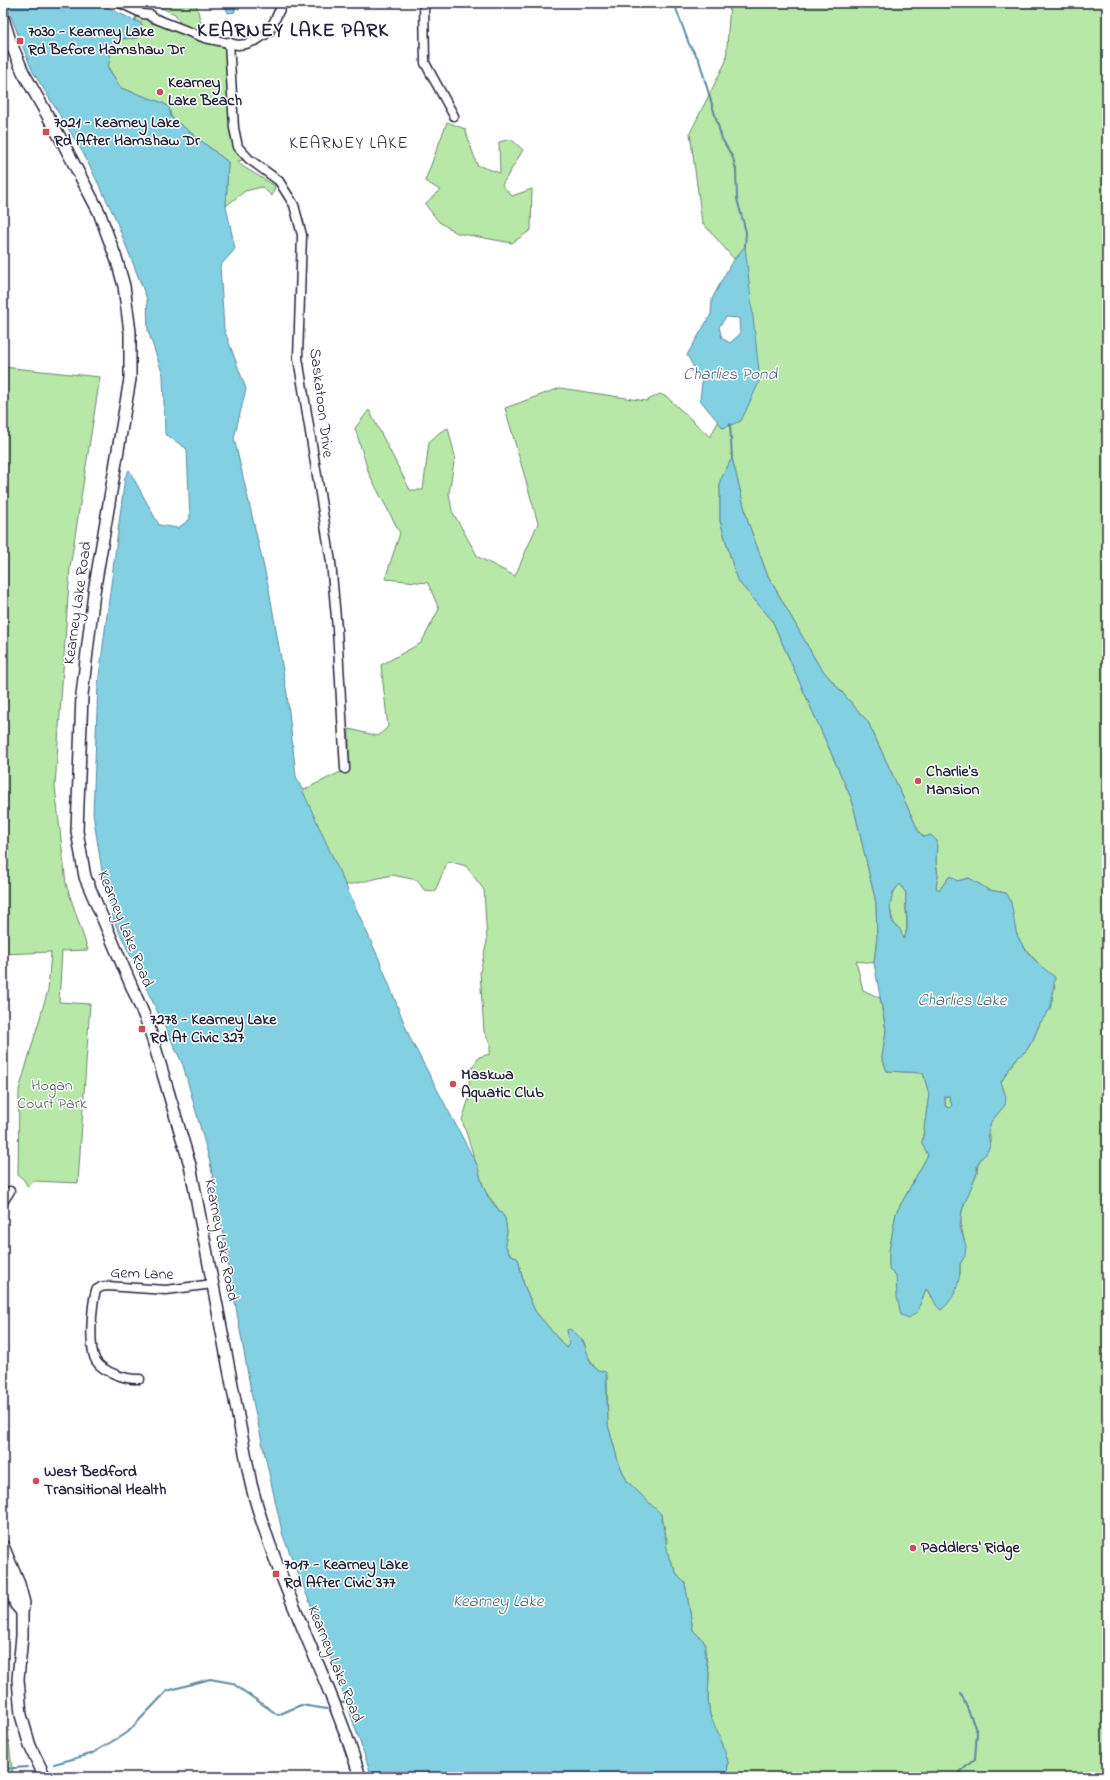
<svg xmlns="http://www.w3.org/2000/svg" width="1110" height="1780" viewBox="0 0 1110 1780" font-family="'Indie Flower',sans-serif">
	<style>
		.green { fill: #b8e8a7; stroke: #6d8571; fill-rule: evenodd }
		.water { fill: #83d0e2; stroke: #5c8a9f; fill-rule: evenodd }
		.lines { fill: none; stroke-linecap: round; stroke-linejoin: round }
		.stream { stroke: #5c8a9f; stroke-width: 2 }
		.street-casing { stroke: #22223b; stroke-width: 11 }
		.secondary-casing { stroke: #22223b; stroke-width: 14 }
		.street { stroke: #fff; stroke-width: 8 }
		.secondary { stroke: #fff; stroke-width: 11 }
		.poi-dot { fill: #d1495b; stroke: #fff; stroke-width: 1.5 }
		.labels { text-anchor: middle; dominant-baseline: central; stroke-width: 3; stroke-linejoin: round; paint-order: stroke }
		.poi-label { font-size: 16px; font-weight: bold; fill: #22223b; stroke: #fff; text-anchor: start }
		.street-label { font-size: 16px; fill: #22223b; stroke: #fff }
		.park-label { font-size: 16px; fill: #4f5d5b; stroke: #fff }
		.neighbourhood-label { font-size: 17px; letter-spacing: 1px; fill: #22223b; stroke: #fff }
		.water-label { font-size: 17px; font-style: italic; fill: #445f75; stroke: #fff }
		.district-label { font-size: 20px; font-weight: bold; letter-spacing: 1px; fill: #22223b; stroke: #fff }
	</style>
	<rect width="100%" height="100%" fill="#fff"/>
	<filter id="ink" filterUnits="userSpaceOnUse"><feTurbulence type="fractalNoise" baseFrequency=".025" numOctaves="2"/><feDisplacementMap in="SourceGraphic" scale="8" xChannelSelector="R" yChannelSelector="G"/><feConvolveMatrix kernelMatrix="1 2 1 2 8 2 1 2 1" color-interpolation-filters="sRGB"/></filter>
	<g filter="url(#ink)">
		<path class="green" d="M150,3H196L202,28L194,33L183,28L175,14Z
			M730,3H1107V1777H727L728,1762L723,1745L710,1715L708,1700L709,1673L703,1640L693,1630L685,1583L678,1576L669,1558L666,1548L667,1540L662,1516L627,1481L618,1461L608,1425L607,1375L595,1368L588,1356L584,1342L568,1330L569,1344L566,1348L535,1311L524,1285L518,1259L509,1253L505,1244L507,1232L505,1218L485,1191L462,1120L470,1095L469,1073L479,1057L490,1054V1043L484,1032L480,972L487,941L484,890L466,866L448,861L435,891L424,890L417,880L392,875L339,887L301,791L349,768V729L378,736L388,727L381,665L421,643L439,609L428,583L385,579L400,533L369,474L355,428L369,410L410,490H423L429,442L440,432L448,428L455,456L449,493L452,511L478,557L515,576L538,523L505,408L560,388L646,401L660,394L667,397L710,437L718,422L723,427L741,420L745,247L734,259L702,222L690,133L726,61ZM732,458L748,522L767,574L819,666L868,722L919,832L924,837L937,841L936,861L938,876L936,888L939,890L950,876L957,881L969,878L989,890L1006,893C1015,906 1011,924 1018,937C1024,949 1032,956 1041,966C1046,972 1050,980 1055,986L1050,1009L1040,1023L1033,1040L1026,1051L1015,1060L1001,1082C1002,1085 1004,1090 1004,1093C1002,1104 993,1114 990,1124C988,1132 992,1140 989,1148C987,1153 983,1155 980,1160C977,1164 978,1169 976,1174C972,1186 965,1199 962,1211C957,1232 972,1245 960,1264V1274L941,1310L926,1289L917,1312L889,1265V1251L896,1213L928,1155L922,1143L929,1094L923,1073L887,1071L882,1058L886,1030L880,998L863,990L856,961L874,963L877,937L876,903L852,800L772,620L737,580L720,521V481Z
			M140,11L187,31L229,42L237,138L249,159L238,161L242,166L275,186L272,196L262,187L245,191L226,206L228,162L171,117L169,107L163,103L121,88L108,67L112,46L121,39L137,38L142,24L135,20Z
			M447,122L465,129L477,165L500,173L499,142L511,139L523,150L502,185L512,196L532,189L531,230L512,243L457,233L439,222L425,204L440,190L425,181Z
			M3,367L100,377L70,568L55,786L66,884L88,950L62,951L59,1002L90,1004L78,1183L34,1181L28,1187L24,1180L18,1175L19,1090L48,990L51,952L3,954Z
			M900,883L906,893C904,910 910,924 904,940C891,921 883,903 900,883Z
			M945,1096H949L952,1105L949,1108L945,1106Z
			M3,1704L5,1708L13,1777H3Z"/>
		<path class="water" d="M7,3H98L142,24L137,38L121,39L112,46L108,68L121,88L163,103L169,107L171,117L228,162L226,206L235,249L220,266L224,329L246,389L234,438L269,589L287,694L296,776L379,959L410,1038L478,1167L482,1183L488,1197L505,1218L507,1232L505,1244L509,1253L518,1259L524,1285L535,1311L566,1348L569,1344L567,1330L570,1329C575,1333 580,1336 583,1342C591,1356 586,1369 606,1372L608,1425L618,1461L627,1481L661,1514L669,1558L678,1576L685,1583L693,1630L703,1640L705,1643V1656L709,1673L708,1700L710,1715L723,1745L728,1762L727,1777H372L326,1643L283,1536L252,1397L210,1162L183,1065L114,921L103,877L93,814L98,684L125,477L129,470L159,525L178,528L190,519L187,449L165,434L163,375L148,331L147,299L114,215L83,153L32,70L8,9Z
			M224,3H235V12L228,13Z
			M745,246L760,380L741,421L723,428L700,400L702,382L687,355L711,314L712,299L730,265ZM726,317L739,318L740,334L730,343L722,338L719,327Z
			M732,458L748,522L767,574L819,666L868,722L919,832L924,837L931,835L937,841L936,861L938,876L936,888L939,890L950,876L957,881L969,878L989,890L1006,893C1014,900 1013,927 1018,937C1026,954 1040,966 1055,977L1050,1009L1040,1023L1033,1040L1026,1051L1015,1060L1001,1082L1006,1097L1005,1105L991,1122L988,1132L990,1146L986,1154L981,1158L977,1166V1173L962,1210L960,1227L966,1246L965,1256L960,1264C961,1280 955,1300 941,1310C933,1305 933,1293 926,1289L917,1312L909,1318L901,1315L897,1297L896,1276L889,1270V1251L896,1213L928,1155L922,1143L929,1094L923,1073L887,1071L882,1057L886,1030L874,963L877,937L876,903L852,800L772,620L737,580L720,520V481ZM900,884L906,893C904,909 911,925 904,939L900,929L892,922L890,906L893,892ZM945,1096H949L952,1105L949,1108L945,1106Z"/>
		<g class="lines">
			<path class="stream" d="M674,3L689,44L699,60L722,139L733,158L736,170L737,199L746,232L745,246
				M141,11L145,3
				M135,20L138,14
				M730,424L732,458
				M341,1703L347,1701
				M54,1764L91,1754L128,1732L167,1691L210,1679L232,1683L278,1715L301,1705L327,1709
				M3,1769L27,1767
				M958,1777L960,1772L975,1759L977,1732L961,1693"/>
			<defs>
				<path id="street" d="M120,3L143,14L151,15V17L205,38L238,45L246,44L257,40L269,32L283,3
					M424,3L425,63L454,116
					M229,42L234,128L238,147L249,159L279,181L294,205L302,235L298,358L331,562L337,629L345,769
					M3,1202L10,1191
					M140,1379C127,1380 103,1372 96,1361C88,1348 92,1304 96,1290L101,1287L107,1286L166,1290L213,1284"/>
				<path id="secondary" d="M3,18L10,41L23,72L62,141L99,212L117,261L124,286L130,332V379L94,592L82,695L77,831L85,877L149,1027L190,1165L251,1484C277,1585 330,1677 360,1777
					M3,1546L19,1584L24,1603L22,1612V1636L18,1679L21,1715L30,1746L45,1777
					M3,1565L16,1605L22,1612"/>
			</defs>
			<use href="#street" class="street-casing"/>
			<use href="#secondary" class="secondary-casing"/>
			<use href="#street" class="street"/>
			<use href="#secondary" class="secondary"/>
		</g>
	</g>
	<g class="poi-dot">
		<rect x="16" y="37" width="8" height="8" rx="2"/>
		<circle cx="160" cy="92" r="4"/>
		<rect x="42" y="128" width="8" height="8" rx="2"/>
		<circle cx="918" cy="781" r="4"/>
		<rect x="138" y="1025" width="8" height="8" rx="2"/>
		<circle cx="453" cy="1084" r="4"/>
		<circle cx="36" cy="1481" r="4"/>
		<circle cx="913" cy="1548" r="4"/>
		<rect x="272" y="1570" width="8" height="8" rx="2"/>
	</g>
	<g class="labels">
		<g class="poi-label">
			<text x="28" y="32">7030 - Kearney Lake<tspan x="28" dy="18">Rd Before Hamshaw Dr</tspan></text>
			<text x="168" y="83">Kearney<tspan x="168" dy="18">Lake Beach</tspan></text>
			<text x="54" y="123">7021 - Kearney Lake<tspan x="54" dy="18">Rd After Hamshaw Dr</tspan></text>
			<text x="926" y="772">Charlie's<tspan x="926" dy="18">Mansion</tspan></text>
			<text x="150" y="1020">7278 - Kearney Lake<tspan x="150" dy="18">Rd At Civic 327</tspan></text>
			<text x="461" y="1075">Maskwa<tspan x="461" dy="18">Aquatic Club</tspan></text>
			<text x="44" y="1472">West Bedford<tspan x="44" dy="18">Transitional Health</tspan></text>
			<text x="921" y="1548">Paddlers' Ridge</text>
			<text x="284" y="1565">7017 - Kearney Lake<tspan x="284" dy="18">Rd After Civic 377</tspan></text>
		</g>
		<g class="street-label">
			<text transform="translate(321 403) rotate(83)">Saskatoon Drive</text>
			<text transform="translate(78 603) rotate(-82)">Kearney Lake Road</text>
			<text transform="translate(125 929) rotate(68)">Kearney Lake Road</text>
			<text transform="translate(221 1240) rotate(79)">Kearney Lake Road</text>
			<text transform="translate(142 1274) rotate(2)">Gem Lane</text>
			<text transform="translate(335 1664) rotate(68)">Kearney Lake Road</text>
		</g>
		<g class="park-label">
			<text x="52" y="1086">Hogan<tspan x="52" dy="18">Court Park</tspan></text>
		</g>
		<g class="neighbourhood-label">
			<text x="349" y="143">KEARNEY LAKE</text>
		</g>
		<g class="water-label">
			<text x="730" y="374">Charlies Pond</text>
			<text x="962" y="1000">Charlies Lake</text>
			<text x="498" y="1601">Kearney Lake</text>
		</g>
		<g class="district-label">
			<text x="293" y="31">KEARNEY LAKE PARK</text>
		</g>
	</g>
	<rect width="1110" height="1780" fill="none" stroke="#fff" stroke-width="16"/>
	<rect x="8" y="8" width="1094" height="1764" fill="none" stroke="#22223b" stroke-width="1.5" filter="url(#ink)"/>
</svg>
